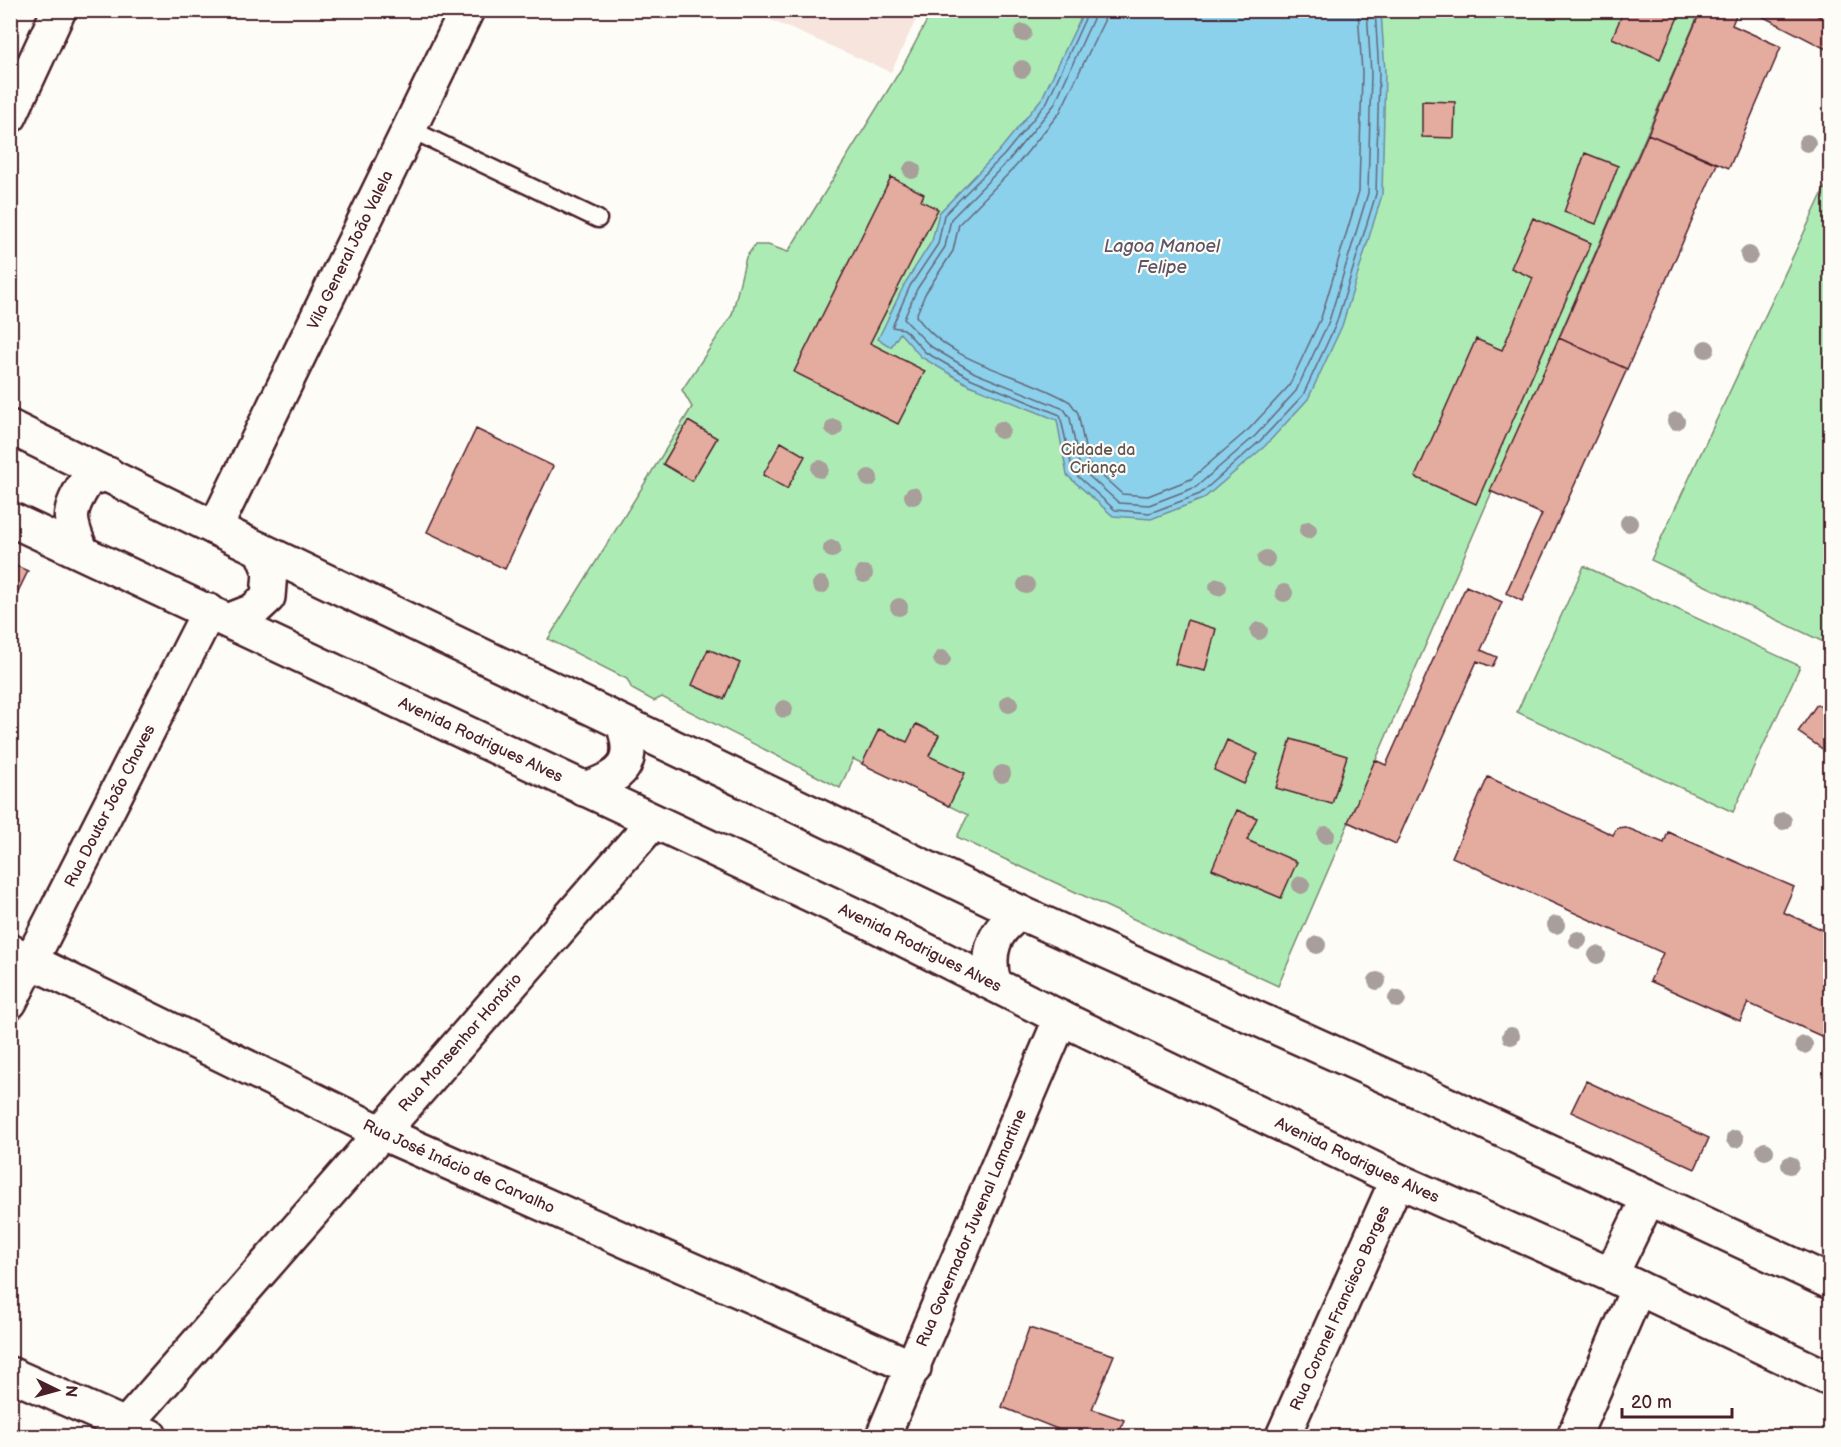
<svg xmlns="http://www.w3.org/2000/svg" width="1841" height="1447" viewBox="0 0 1841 1447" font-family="'Balsamiq Sans',sans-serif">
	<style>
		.built { fill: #f6e4dd }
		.green { fill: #acecb4; stroke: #7b8670; stroke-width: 1.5 }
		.water { fill: #8bd1ec; stroke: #718a9f; stroke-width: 1.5 }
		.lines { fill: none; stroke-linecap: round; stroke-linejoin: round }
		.shore { stroke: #646678; stroke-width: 1.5 }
		.building { fill: #e4ab9f; stroke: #4a1f2b; stroke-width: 1.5 }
		.service-casing { stroke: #4a1f2b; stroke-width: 21 }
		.minor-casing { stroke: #4a1f2b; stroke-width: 38 }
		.tertiary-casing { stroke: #4a1f2b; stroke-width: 38 }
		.secondary-casing { stroke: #4a1f2b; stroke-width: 38 }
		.service { stroke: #fdfcf7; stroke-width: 16 }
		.minor { stroke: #fdfcf7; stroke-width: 33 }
		.tertiary { stroke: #fdfcf7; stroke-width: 33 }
		.secondary { stroke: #fdfcf7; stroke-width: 33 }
		.tree { fill: #a89e9a }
		.labels { text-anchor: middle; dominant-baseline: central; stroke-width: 4.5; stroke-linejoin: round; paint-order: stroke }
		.street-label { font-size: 16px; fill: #4a1f2b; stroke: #fdfcf7 }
		.park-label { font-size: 16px; fill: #62524d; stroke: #fdfcf7 }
		.water-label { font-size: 18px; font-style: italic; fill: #5e5465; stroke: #fdfcf7 }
	</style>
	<rect width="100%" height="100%" fill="#fdfcf7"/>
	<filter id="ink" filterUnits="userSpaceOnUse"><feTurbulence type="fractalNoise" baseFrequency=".0167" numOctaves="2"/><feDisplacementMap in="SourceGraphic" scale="12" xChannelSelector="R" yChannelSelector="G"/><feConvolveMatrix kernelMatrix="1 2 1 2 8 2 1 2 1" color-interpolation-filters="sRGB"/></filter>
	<g filter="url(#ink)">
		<path class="built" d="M750,11L920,10V11L891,72Z"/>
		<path class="green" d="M932,11H1700L1278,986L957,837L968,815L853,759L840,788L662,697L654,701L632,689L627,679L548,639L692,407L682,390L732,315L746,257L755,245H768L788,252L903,66Z
			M1830,177V645L1651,560Z
			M1584,566L1800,666L1733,812L1517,712Z"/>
		<path class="water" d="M1084,11H1381L1385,72L1382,195L1342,326L1308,399L1265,446L1203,499L1151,519L1113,516L1067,475L1057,420L969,385L921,357L900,333L891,347L878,339L905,283L932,241L939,213L999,151L1042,98Z"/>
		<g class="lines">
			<path class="shore" d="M1089,10L1047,102L1004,155L944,215L938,244L910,286L892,327L904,329L925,352L972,379L1060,415L1073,472L1115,510L1150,513L1200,494L1260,441L1303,395L1336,324L1376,194L1379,73L1375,10
				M1097,10L1054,105L1009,160L951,219L945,247L917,289L904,319L930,346L975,373L1064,409L1070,418L1080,468L1119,503L1149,505L1196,487L1255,436L1296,391L1329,321L1368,193L1371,73L1367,10
				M1106,10L1104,21L1060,112L1016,166L959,224L953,251L925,294L916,316C953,367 1018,371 1070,402L1078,413L1088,463L1122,494L1148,496L1191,479L1249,429L1289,386L1321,318L1359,191L1362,73L1358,10"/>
		</g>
		<path class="building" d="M1624,10H1681L1660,59L1612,38Z
			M1701,10H1738L1732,25L1781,47L1729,168L1648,134Z
			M1750,10H1807L1830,22V51Z
			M1807,10H1830V22Z
			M1422,101L1455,102L1454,138L1422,137Z
			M1648,134L1717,164L1627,369L1559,338Z
			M1585,153L1618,166L1596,224L1564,212Z
			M891,177L924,194L921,201L938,209L870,343L925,371L898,424L794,372Z
			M1533,218L1591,243L1476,504L1415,477L1476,339L1502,350L1533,278L1511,268Z
			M1559,338L1627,369L1522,601L1506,593L1542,514L1490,491Z
			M688,421L717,438L692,481L663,464Z
			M476,429L553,466L505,569L427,532Z
			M781,442L805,456L787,489L763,475Z
			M10,563L28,571L10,608Z
			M1466,586L1502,602L1481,650L1497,657L1492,667L1477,661L1396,844L1348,822L1375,760L1386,765Z
			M1187,620L1216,629L1205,671L1175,664Z
			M708,649L740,663L724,699L692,685Z
			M1817,704L1830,714V754L1798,732Z
			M916,724L939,735L929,756L965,773L949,806L862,764L879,729L907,742Z
			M1291,739L1347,756L1332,804L1276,788Z
			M1227,740L1258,754L1244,784L1214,770Z
			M1488,777L1613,835L1617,828L1625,827L1664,843L1668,832L1794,887L1783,912L1830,933V1040L1748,1003L1740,1021L1650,981L1663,953L1452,857Z
			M1237,810L1257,818L1247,840L1297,862L1281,898L1212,869Z
			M1586,1081L1709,1138L1695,1169L1571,1112Z
			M1029,1328L1114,1355L1092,1409L1124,1420L1118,1436H1075L1002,1407Z"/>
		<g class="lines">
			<defs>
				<path id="service" d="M410,129L598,219"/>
				<g id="minor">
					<path id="s1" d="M215,528L467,10"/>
					<path id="s2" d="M10,951L380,1132L914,1368"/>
					<path id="s3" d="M10,1002L209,611"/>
					<path id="s4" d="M126,1425L653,822"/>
					<path id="s5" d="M883,1436L1061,1018"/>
					<path id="s6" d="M1283,1436L1397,1180"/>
					<path d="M1574,1436L1638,1288"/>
				</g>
				<path id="tertiary" d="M10,116L59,10"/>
				<g id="secondary">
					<path d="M10,427L215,528L1021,913L1403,1084L1830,1282"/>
					<path id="s7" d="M10,519L867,921L1061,1018L1397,1180L1611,1275L1830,1379"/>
					<path d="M82,552C67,518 67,511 88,479L108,474"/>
					<path d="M230,620L253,611L268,597L270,572L261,550"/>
					<path d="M584,789C622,777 637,764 623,724"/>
					<path d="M994,984C986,952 993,930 1021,913"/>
					<path d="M1611,1275L1648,1199"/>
					<path d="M10,1374L150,1436"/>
				</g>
			</defs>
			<use href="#service" class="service-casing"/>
			<use href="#minor" class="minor-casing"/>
			<use href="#tertiary" class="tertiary-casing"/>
			<use href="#secondary" class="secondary-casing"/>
			<use href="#service" class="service"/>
			<use href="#minor" class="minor"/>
			<use href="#tertiary" class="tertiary"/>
			<use href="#secondary" class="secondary"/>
		</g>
		<g class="tree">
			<circle cx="1023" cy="33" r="9"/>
			<circle cx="1022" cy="69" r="9"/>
			<circle cx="1807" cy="143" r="9"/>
			<circle cx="912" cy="170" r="9"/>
			<circle cx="1749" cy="255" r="9"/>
			<circle cx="1706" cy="349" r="9"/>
			<circle cx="1676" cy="421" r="9"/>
			<circle cx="834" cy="428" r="9"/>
			<circle cx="1001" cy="430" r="9"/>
			<circle cx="820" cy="469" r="9"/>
			<circle cx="869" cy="478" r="9"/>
			<circle cx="913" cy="496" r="9"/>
			<circle cx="1629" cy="523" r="9"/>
			<circle cx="1308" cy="530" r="9"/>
			<circle cx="832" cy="549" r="9"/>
			<circle cx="1266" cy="559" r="9"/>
			<circle cx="864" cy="574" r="9"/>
			<circle cx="821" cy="585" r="9"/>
			<circle cx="1026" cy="585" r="9"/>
			<circle cx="1218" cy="587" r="9"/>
			<circle cx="1284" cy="593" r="9"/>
			<circle cx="899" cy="607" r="9"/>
			<circle cx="1259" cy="631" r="9"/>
			<circle cx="942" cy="659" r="9"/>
			<circle cx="1009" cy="704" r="9"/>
			<circle cx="784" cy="709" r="9"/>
			<circle cx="1002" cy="774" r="9"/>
			<circle cx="1783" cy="821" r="9"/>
			<circle cx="1326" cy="835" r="9"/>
			<circle cx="1301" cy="885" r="9"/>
			<circle cx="1556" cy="925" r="9"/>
			<circle cx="1578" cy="940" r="9"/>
			<circle cx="1317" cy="945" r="9"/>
			<circle cx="1597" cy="955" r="9"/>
			<circle cx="1377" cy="981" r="9"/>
			<circle cx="1397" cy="999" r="9"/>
			<circle cx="1511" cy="1036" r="9"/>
			<circle cx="1804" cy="1045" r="9"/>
			<circle cx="1735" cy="1139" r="9"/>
			<circle cx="1765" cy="1151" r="9"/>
			<circle cx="1790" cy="1165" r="9"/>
		</g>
	</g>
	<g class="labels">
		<g class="street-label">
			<text stroke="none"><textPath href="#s1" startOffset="309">Vila General João Valela</textPath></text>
			<text stroke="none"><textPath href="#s7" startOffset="520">Avenida Rodrigues Alves</textPath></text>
			<text stroke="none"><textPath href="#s3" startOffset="220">Rua Doutor João Chaves</textPath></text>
			<text stroke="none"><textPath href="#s7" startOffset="1006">Avenida Rodrigues Alves</textPath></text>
			<text stroke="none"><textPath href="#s4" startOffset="508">Rua Monsenhor Honório</textPath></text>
			<text stroke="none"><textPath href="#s7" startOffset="1492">Avenida Rodrigues Alves</textPath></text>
			<text stroke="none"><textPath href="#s2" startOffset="498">Rua José Inácio de Carvalho</textPath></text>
			<text stroke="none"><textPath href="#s5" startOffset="226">Rua Governador Juvenal Lamartine</textPath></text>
			<text stroke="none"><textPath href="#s6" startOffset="140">Rua Coronel Francisco Borges</textPath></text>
		</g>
		<g class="park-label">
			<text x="1098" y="450">Cidade da<tspan x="1098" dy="18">Criança</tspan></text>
		</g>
		<g class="water-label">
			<text x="1162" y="246">Lagoa Manoel<tspan x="1162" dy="21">Felipe</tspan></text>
		</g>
	</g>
	<rect width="1841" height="1447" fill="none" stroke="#fdfcf7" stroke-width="36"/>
	<rect x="18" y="18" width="1805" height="1411" fill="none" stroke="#4a1f2b" stroke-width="2" filter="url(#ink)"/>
	<g transform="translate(57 1390) rotate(95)" stroke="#fdfcf7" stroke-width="4.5" paint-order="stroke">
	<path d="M0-4.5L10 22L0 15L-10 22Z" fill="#4a1f2b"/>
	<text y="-9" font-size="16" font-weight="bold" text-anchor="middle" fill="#4a1f2b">N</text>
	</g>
	<path d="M1622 1408v9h110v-9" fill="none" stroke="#4a1f2b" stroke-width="3"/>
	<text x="1631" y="1408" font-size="18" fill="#4a1f2b" stroke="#fdfcf7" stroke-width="4.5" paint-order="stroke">20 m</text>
</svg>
